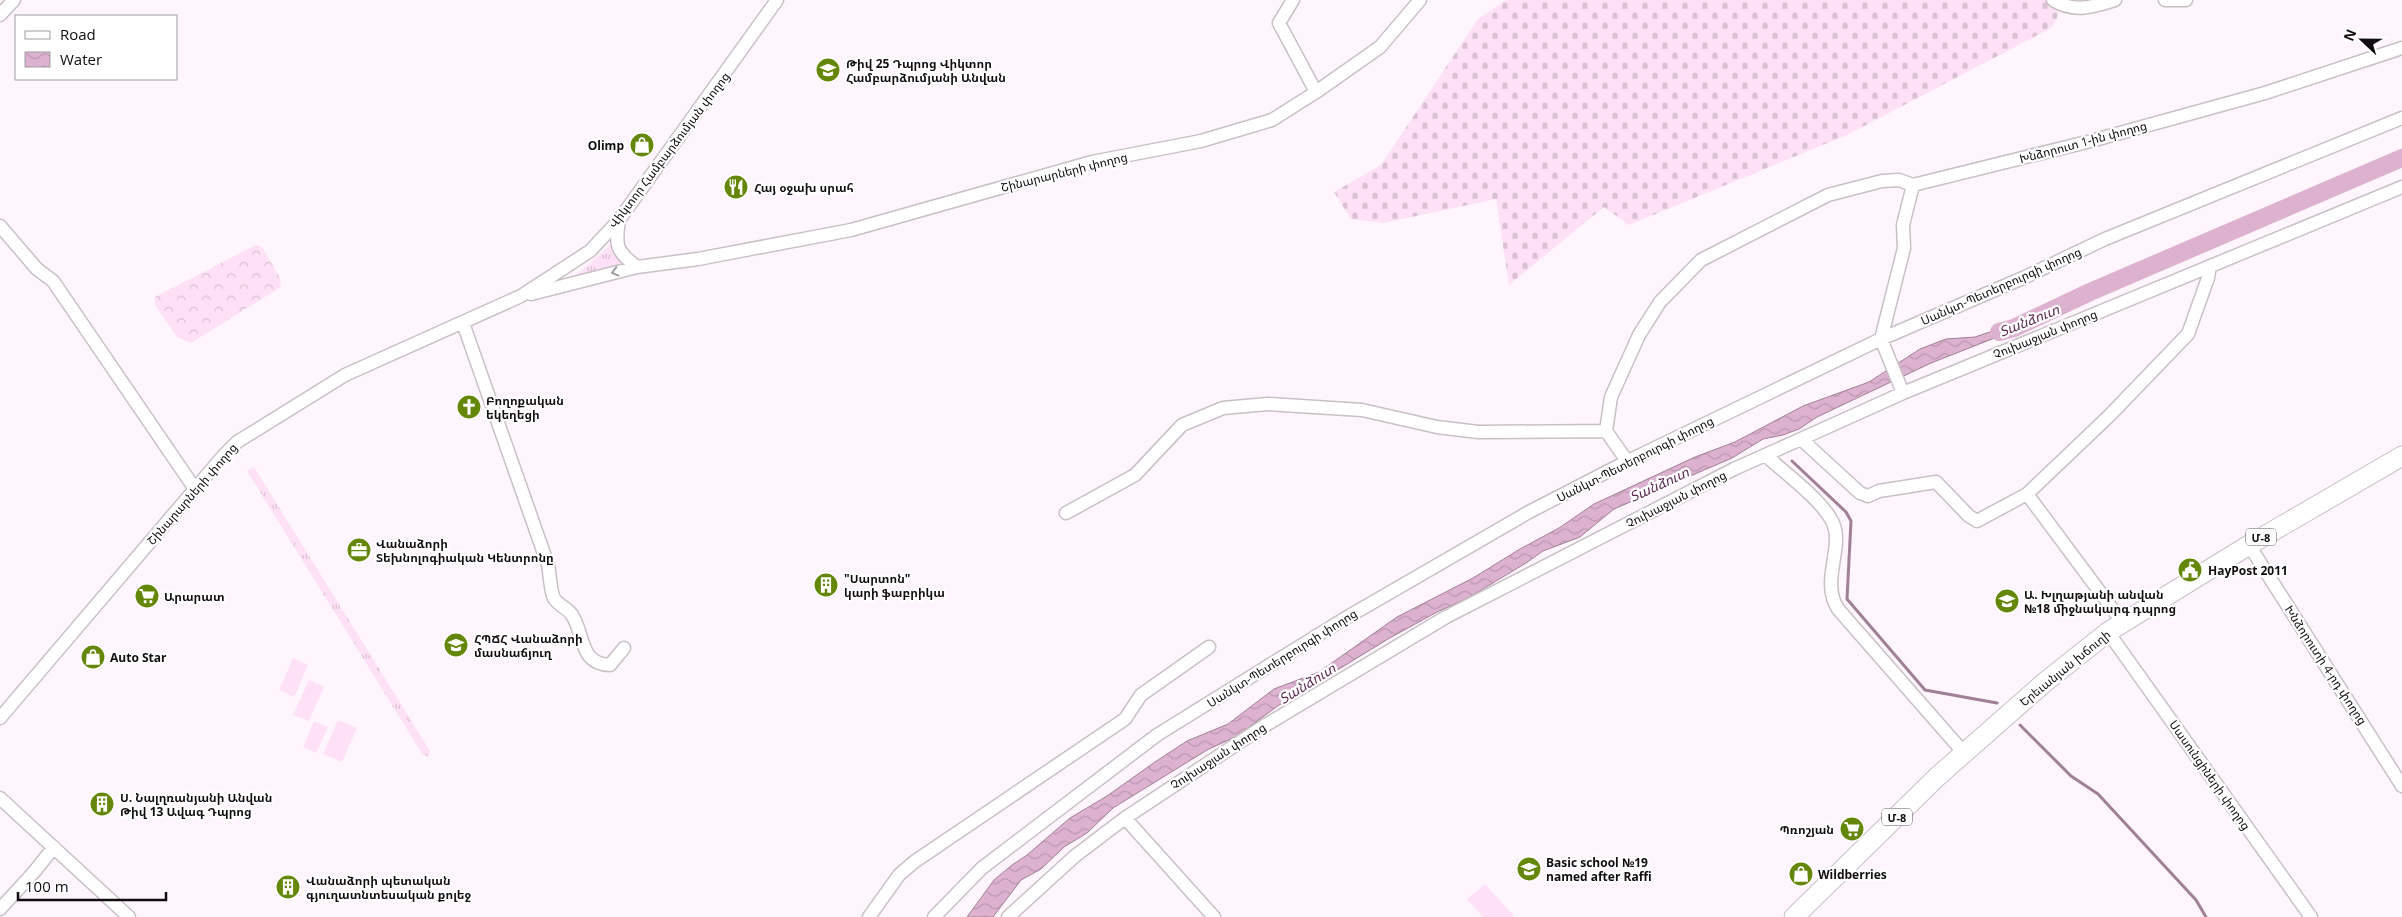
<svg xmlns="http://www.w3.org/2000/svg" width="2402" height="917" viewBox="0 0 2402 917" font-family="'Open Sans','Noto Sans Armenian',sans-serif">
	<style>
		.grass { fill: url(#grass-tufts) }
		.forest { fill: url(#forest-crowns) }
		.cemetery { fill: url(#cemetery-stones) }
		.garden { fill: #fee1f6 }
		.water { fill: url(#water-waves); stroke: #a08097 }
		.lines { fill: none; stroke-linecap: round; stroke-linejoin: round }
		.stream { stroke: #a08097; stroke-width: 3 }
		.river { stroke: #ddb2d1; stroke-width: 18 }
		.minor-casing { stroke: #c9c0c6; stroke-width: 15 }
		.highway-casing { stroke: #c9c0c6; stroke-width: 21 }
		.minor { stroke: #fff; stroke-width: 12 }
		.highway { stroke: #fff; stroke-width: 19 }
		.oneway { stroke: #9f9e9f }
		.labels { text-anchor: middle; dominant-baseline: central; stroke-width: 4.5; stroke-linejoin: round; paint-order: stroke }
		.shield { fill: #fff; stroke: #585557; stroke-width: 1 }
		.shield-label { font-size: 11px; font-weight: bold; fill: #100c0f }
		.poi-label { font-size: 12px; font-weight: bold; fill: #100c0f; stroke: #fff; text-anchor: start }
		.street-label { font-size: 12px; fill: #100c0f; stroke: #fff }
		.water-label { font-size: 14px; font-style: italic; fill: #5e2a54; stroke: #fff }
	</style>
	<defs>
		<pattern id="grass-tufts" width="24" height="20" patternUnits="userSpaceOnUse" patternTransform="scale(1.25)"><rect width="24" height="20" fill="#fee1f6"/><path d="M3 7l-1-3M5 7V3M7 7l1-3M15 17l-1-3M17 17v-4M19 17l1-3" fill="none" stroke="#d9c0d2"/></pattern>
		<pattern id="forest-crowns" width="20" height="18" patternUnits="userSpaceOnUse" patternTransform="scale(1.25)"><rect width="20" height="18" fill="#fee1f6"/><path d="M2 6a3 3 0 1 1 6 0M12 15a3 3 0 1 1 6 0" fill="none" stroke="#d9c0d2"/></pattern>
		<pattern id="cemetery-stones" width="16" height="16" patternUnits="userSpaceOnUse" patternTransform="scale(1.25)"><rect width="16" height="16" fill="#fee1f6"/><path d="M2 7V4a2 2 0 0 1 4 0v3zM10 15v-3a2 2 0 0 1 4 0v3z" fill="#d9c0d2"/></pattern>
		<pattern id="water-waves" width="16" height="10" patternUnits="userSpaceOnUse" patternTransform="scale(1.25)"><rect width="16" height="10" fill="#ddb2d1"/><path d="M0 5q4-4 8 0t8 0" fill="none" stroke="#bd98b2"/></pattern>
	</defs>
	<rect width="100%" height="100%" fill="#fff5fc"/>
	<path class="grass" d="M613,243L627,265L574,277Z
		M254,467L430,751L429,757L423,755L247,471Z"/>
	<path class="forest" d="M256,245L262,247L280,278L281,287L191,343L177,337L155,305V297Z"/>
	<path class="cemetery" d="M1506,0H2045L2058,7L2057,18L2051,28L1847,135L1629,225L1604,207L1509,285L1496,199L1384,223L1351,219L1334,192L1381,165L1478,19Z"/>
	<path class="garden" d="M293,658L308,665L294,697L279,690Z
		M309,680L324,687L309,721L293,715Z
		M338,720L357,728L342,762L323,754Z
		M314,721L328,727L316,753L303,747Z
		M1485,884L1514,916L1513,917H1483L1467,899Z"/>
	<path class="water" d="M2017,323L2020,328L1931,363L1817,417L1799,429L1783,435L1763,439L1732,458L1614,509L1580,537L1543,551L1526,563L1468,598L1437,612L1388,639L1326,677L1303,694L1279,705L1237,736L1207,750L1113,808L1087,833L1064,847L1041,869L1021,880L993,917H967L994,880L1012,865L1027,855L1070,818L1107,796L1155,762L1187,741L1228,724L1274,689L1319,672L1397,617L1473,578L1520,549L1559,528L1594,504L1695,457L1735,442L1803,406L1869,382L1920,349L1946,339L1975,337Z"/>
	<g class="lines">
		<path class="stream" d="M1792,461L1846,512L1851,521L1847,599L1925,690L1997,703
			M2020,725L2071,776L2098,794L2196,900L2206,917"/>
		<path class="river" d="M1999,332L2014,328L2090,292L2402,158"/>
		<defs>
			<path id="minor" d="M1293,0L1279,23L1316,92
				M2053,0C2074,13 2093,7 2115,0
				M2165,0H2186
				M0,15L14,0
				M619,220C615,246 616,251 637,267
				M0,226L37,269L53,281L195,489
				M531,294L637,267L698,259L851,230L1092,162L1201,141L1272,120L1316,92L1380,47L1420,0
				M463,323L548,565C550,575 550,586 553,596C556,605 567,607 572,615C585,635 579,664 610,665L624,648
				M1903,393L1881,339L1904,248L1903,225L1913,185L2091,141L2265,93L2402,48
				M1801,439L1860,493L1868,496L1879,491L1936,482L1969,516L1977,521L2027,494L2123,623
				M1765,455C1784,472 1823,501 1833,523C1844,548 1820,581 1838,609L1964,753
				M1627,461L1606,431L1611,397L1639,335L1660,302L1701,260L1828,195L1882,181L1899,180L1913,185
				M2027,494L2109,416L2188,334L2208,278L2210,266
				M1066,513L1135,475L1182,425L1223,408L1268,404L1362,410L1437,427L1478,432L1606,431
				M2249,545L2402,786
				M2108,632L2311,917
				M0,718L224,455L237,442L345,375L521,296L590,251L619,220L777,0
				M0,798L129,917
				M1125,818L1214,917
				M0,909L34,872L54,847
				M869,917L899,875L914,862L1125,719L1141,695L1209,647
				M934,917L982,868L1157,735L1344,619L1529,512L1626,462L1881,339L2023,278L2105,239L2402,118
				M1008,917L1075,856L1125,818L1264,726L1446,617L1734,469L1801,439L1903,393L2402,187"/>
			<path id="highway" d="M1794,917L1937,777L2045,682L2108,632L2249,545L2402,456"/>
		</defs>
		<use href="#minor" class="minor-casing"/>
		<use href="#highway" class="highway-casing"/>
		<use href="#minor" class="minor"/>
		<use href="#highway" class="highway"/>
	</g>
	<defs><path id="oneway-chevron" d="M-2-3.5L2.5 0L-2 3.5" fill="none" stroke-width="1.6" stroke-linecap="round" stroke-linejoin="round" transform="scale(1.25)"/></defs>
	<use class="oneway" href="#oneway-chevron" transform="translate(615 272) rotate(165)"/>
	<defs>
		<symbol id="school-disc" viewBox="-11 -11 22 22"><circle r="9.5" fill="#648708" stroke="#fff"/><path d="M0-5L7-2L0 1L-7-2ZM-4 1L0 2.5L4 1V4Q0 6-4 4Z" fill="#fff"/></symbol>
		<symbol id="shop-disc" viewBox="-11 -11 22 22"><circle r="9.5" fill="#648708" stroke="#fff"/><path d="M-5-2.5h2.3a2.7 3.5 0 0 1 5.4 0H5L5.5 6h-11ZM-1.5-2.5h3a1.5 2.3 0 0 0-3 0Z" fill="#fff"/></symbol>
		<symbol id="restaurant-disc" viewBox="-11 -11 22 22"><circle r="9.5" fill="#648708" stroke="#fff"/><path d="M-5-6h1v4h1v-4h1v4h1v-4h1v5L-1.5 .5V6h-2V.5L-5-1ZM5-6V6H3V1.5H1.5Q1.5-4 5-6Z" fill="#fff"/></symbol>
		<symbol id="church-disc" viewBox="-11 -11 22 22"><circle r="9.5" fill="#648708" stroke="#fff"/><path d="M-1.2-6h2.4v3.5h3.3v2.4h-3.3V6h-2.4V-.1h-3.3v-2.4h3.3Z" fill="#fff"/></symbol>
		<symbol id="office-disc" viewBox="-11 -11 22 22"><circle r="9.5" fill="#648708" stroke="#fff"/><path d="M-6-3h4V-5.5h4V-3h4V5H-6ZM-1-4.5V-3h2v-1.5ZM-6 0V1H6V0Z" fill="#fff"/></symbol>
		<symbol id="civic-disc" viewBox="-11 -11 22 22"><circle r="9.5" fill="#648708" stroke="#fff"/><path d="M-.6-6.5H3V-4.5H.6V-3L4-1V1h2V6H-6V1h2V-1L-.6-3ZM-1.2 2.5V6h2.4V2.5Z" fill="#fff"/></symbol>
		<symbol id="building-disc" viewBox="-11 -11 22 22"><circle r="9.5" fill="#648708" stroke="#fff"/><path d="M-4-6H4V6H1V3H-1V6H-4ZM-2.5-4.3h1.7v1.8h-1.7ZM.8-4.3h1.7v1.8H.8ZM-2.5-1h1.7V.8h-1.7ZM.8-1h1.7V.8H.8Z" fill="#fff"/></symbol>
		<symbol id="supermarket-disc" viewBox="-11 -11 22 22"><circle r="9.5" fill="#648708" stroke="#fff"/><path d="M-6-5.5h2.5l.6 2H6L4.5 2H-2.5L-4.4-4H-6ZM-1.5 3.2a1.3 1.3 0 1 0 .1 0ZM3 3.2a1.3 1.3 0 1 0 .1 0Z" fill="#fff"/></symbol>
		<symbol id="university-disc" viewBox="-11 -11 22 22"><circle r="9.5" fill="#648708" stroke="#fff"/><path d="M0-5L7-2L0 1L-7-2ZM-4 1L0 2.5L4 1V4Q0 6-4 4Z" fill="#fff"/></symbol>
	</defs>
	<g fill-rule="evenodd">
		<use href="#school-disc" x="814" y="56" width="28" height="28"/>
		<use href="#shop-disc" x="628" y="131" width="28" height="28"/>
		<use href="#restaurant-disc" x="722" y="173" width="28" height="28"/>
		<use href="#church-disc" x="455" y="393" width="28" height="28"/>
		<use href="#office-disc" x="345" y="536" width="28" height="28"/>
		<use href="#civic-disc" x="2176" y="556" width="28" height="28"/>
		<use href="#building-disc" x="812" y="571" width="28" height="28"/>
		<use href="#supermarket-disc" x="133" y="582" width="28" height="28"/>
		<use href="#school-disc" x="1993" y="587" width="28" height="28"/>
		<use href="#university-disc" x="442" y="631" width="28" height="28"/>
		<use href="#shop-disc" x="79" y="643" width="28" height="28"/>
		<use href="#building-disc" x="88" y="790" width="28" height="28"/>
		<use href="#supermarket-disc" x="1838" y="815" width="28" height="28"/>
		<use href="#school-disc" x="1515" y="855" width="28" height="28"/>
		<use href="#shop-disc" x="1787" y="860" width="28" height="28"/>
		<use href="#building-disc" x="274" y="873" width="28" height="28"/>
	</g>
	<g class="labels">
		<g class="shield">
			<rect x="2246" y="528.5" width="30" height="17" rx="4"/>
			<rect x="1882" y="808.5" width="30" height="17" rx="4"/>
		</g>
		<g class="shield-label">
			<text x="2261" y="537">Մ-8</text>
			<text x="1897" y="817">Մ-8</text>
		</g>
		<g class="poi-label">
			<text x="846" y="63">Թիվ 25 Դպրոց Վիկտոր<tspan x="846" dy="14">Համբարձումյանի Անվան</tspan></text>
			<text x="624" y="145" text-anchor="end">Olimp</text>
			<text x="754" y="187">Հայ օջախ սրահ</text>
			<text x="486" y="400">Բողոքական<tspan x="486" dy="14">եկեղեցի</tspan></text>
			<text x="376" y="543">Վանաձորի<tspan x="376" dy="14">Տեխնոլոգիական Կենտրոնը</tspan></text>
			<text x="2208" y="570">HayPost 2011</text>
			<text x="844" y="578">"Սարտոն"<tspan x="844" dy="14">կարի ֆաբրիկա</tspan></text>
			<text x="2024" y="594">Ա. Խլղաթյանի անվան<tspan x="2024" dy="14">№18 միջնակարգ դպրոց</tspan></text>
			<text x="164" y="596">Արարատ</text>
			<text x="474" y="638">ՀՊՃՀ Վանաձորի<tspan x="474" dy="14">մասնաճյուղ</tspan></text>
			<text x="110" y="657">Auto Star</text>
			<text x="120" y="797">Ս. Նալղռանյանի Անվան<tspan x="120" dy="14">Թիվ 13 Ավագ Դպրոց</tspan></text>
			<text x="1834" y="829" text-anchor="end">Պռոշյան</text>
			<text x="1546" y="862">Basic school №19<tspan x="1546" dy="14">named after Raffi</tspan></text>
			<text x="1818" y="874">Wildberries</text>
			<text x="306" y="880">Վանաձորի պետական<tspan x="306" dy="14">գյուղատնտեսական քոլեջ</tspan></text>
		</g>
		<g class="street-label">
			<text transform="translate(2083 142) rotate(-15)">Խնձորուտ 1-ին փողոց</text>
			<text transform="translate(669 150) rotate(-53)">Վիկտոր Համբարձումյան փողոց</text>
			<text transform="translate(1064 172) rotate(-14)">Շինարարների փողոց</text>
			<text transform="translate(2001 286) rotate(-24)">Սանկտ-Պետերբուրգի փողոց</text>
			<text transform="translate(2045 334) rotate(-22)">Չուխաջյան փողոց</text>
			<text transform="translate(1635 459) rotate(-27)">Սանկտ-Պետերբուրգի փողոց</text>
			<text transform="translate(192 494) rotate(-49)">Շինարարների փողոց</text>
			<text transform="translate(1676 499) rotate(-27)">Չուխաջյան փողոց</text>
			<text transform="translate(1282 658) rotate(-32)">Սանկտ-Պետերբուրգի փողոց</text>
			<text transform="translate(2326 665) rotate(57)">Խնձորուտի 4-րդ փողոց</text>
			<text transform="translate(2065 668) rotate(-39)">Երեւանյան խճուղի</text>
			<text transform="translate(1218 756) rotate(-33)">Չուխաջյան փողոց</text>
			<text transform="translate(2210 775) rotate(55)">Սասունցիների փողոց</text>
		</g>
		<g class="water-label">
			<text transform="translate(2029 320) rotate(-22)">Տանձուտ</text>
			<text transform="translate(1659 484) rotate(-25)">Տանձուտ</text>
			<text transform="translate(1307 683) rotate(-32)">Տանձուտ</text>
		</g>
	</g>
	<rect x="15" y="15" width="162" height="65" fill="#ffffff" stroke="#9f9e9f"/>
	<rect x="25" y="31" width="25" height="8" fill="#ffffff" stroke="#9f9e9f"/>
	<text x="60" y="40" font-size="15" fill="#100c0f">Road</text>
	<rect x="25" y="52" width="25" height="15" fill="url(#water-waves)" stroke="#9f9e9f"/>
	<text x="60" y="65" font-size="15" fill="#100c0f">Water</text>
	<g transform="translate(2362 40) rotate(292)" stroke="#ffffff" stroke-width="4" paint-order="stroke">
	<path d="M0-4L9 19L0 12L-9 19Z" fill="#100c0f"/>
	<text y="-8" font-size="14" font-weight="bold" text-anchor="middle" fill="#100c0f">N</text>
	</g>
	<path d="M18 892v8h148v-8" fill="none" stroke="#100c0f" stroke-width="2.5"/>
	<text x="25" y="892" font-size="15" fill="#100c0f" stroke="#ffffff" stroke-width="4" paint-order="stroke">100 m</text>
</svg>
